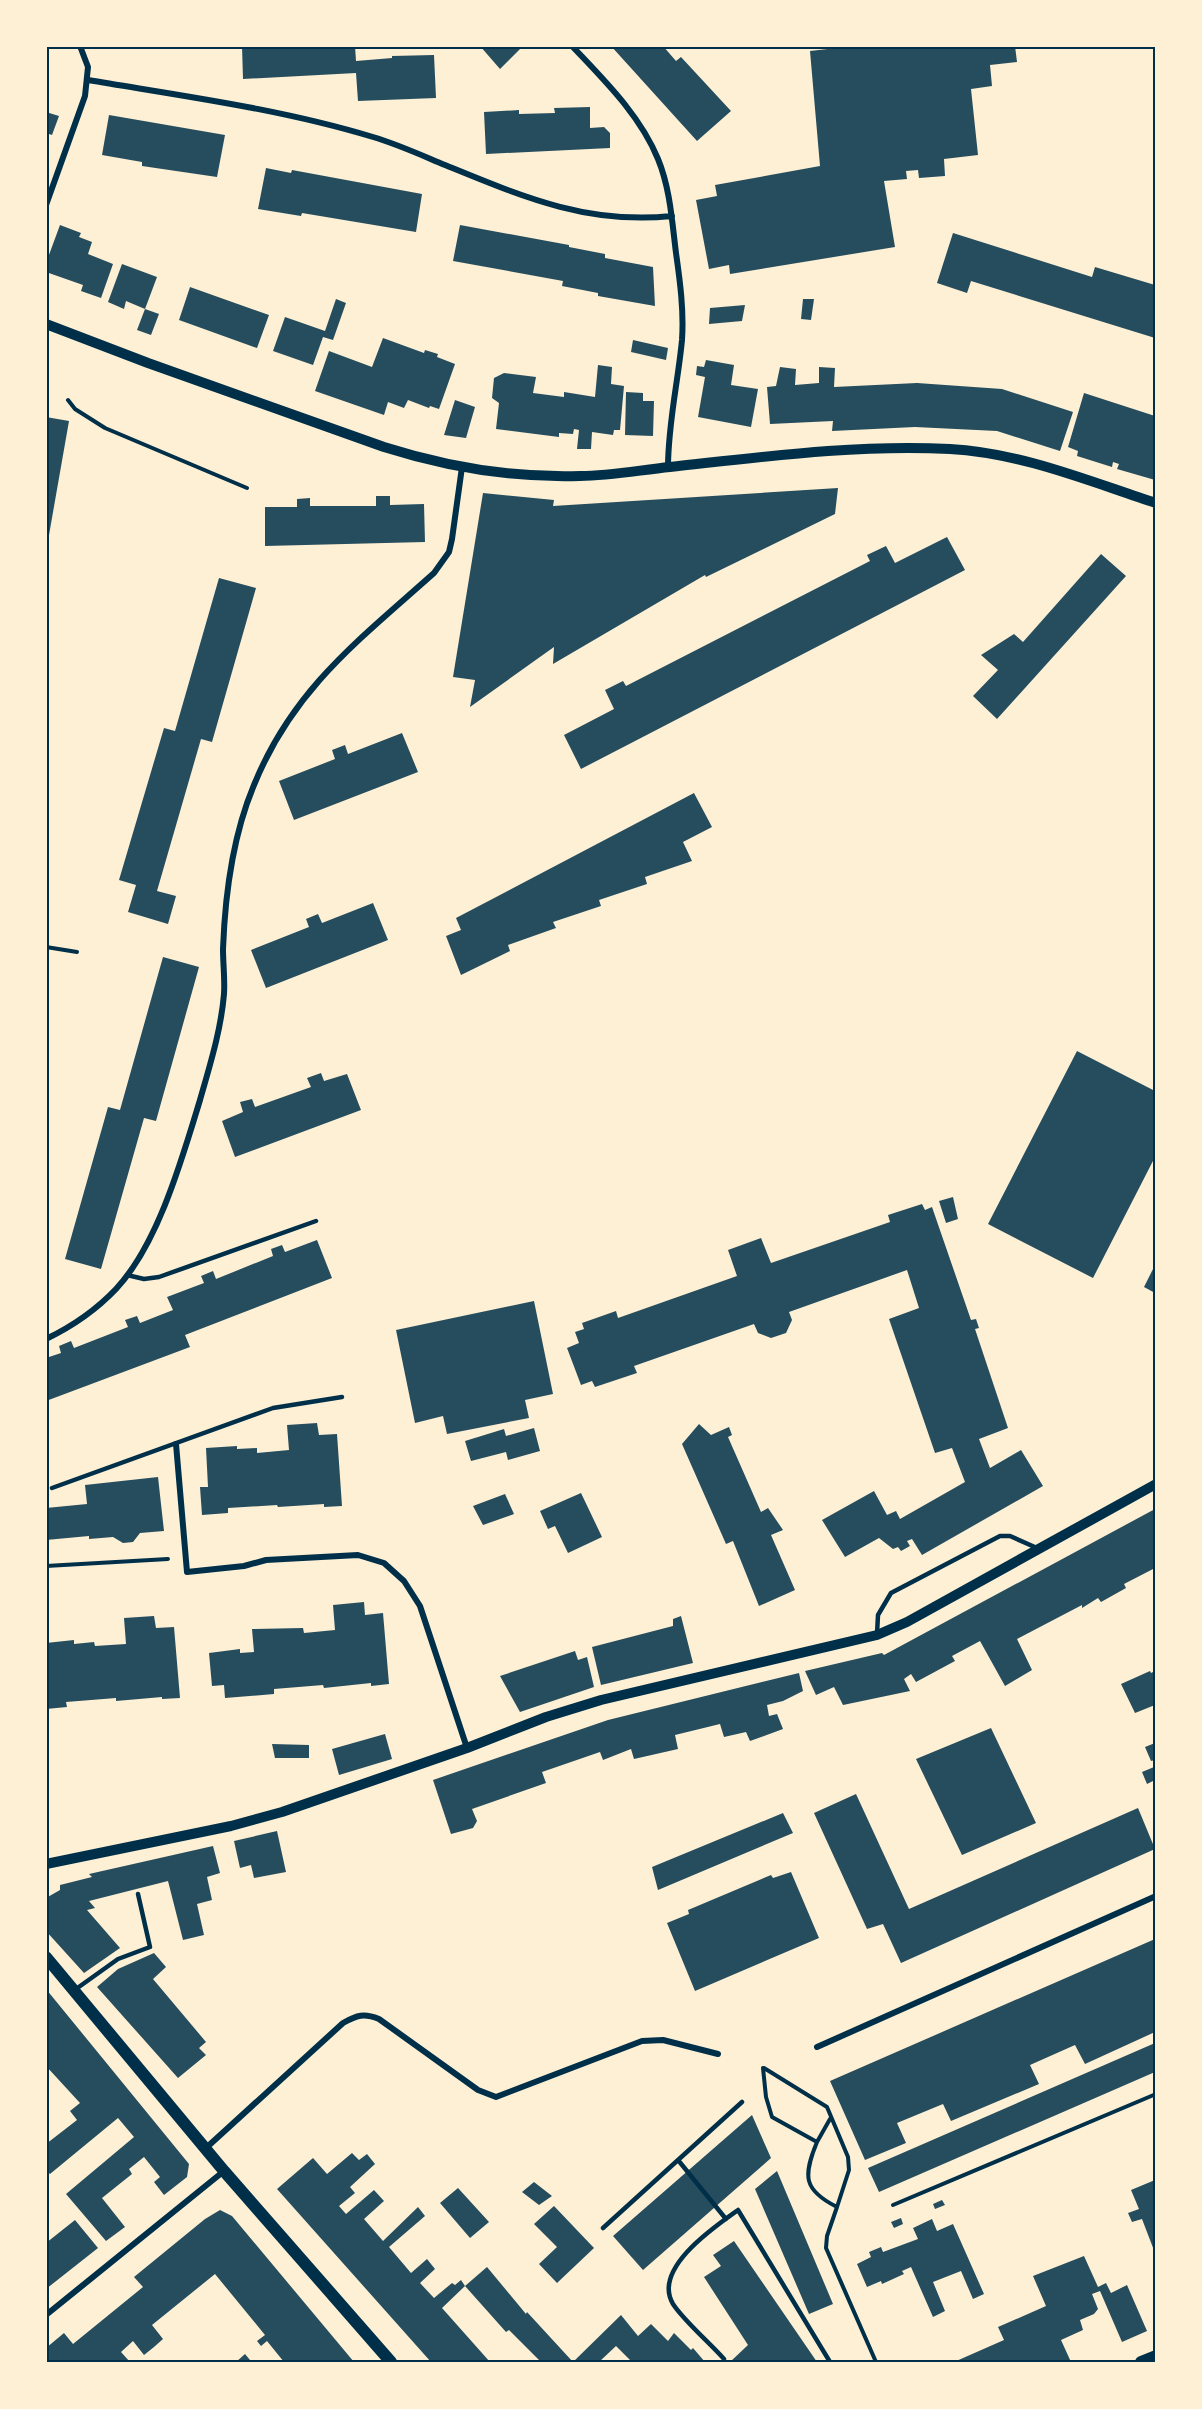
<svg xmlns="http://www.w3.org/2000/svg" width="1202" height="2409" viewBox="0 0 1202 2409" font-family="Helvetica,sans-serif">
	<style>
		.building { fill: #264d5e }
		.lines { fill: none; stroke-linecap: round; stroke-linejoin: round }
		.path { stroke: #003049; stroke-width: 4 }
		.service { stroke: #003049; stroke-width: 4.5 }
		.minor { stroke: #003049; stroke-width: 6 }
		.tertiary { stroke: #003049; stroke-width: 10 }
		.secondary { stroke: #003049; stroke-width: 12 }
		.neatline { fill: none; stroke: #003049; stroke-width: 2 }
	</style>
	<rect width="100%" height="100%" fill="#fdf0d5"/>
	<path class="building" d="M242,46H355L356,61L392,58V56L434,55L436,98L358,101L356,73L243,79Z
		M480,46H523L500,69Z
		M611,46H663L676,61L681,57L731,111L697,141Z
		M854,46H1015L1017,62L990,65L992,86L971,89L978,155L944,159L945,176L919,178L918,170L906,171L907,179L884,181L895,247L730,274L729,265L709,269L696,200L717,196L715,185L820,166L810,51Z
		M590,107V128L604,127L610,133V148L486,154L484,112L519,110V114L555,113L554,108Z
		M46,112L59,116L52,135L46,133Z
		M109,115L225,135L217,177L142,166V162L102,155Z
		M266,168L291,173L292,170L422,194L416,232L302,213L301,216L258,209Z
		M60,225L81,233L79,237L92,242L88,254L113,264L101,298L81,291L83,285L46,272V263Z
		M460,225L569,245V247L605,254V258L653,267L655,306L598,296V293L562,286L563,281L453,261Z
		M953,233L1092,277L1095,267L1155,285V338L971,281L967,293L937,283Z
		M122,264L157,277L145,309L126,301L124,309L108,302Z
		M190,287L269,315L257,348L179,320Z
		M336,299L346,303L333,340L323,337L313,365L273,351L285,317L325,331Z
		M803,299H814L811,320L801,319Z
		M745,305L742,321L709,324L710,308Z
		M145,309L159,314L151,335L137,330Z
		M383,338L424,353L425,350L438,354L437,357L455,364L439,409L430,406L429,408L408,400L404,408L388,402L384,415L315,391L329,351L372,367Z
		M633,340L668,348L666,360L631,352Z
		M706,360L734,365L731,385L758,389L751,427L698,417L705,377L696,375L697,366L704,367Z
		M598,365L612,367L611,384L624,386L620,430H614L613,435L592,432L591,449H577L579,430L574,429L573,434L559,433V437L496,429L499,403L492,398L494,378L504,373L536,377L533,393L564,397V392L595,397Z
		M780,367L796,369L795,385L819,383V367L835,368L834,387L917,383L1002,389L1073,412L1060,451L997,431L915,427L832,431L833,421L770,424L767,387L776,386Z
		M626,392L643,393V401H654L653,436L625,435Z
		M1084,393L1155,416V480L1117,469L1119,464L1113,462L1112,467L1077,456L1078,451L1068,447Z
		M455,400L475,407L466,438L444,435Z
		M46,417L69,421L49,535L46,534Z
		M838,488L835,514L706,577L705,575L553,664L554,647L470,707L475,680L453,677L483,493L554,500L553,506Z
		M376,496H390V505L424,504L425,542L265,546V507H297V499L310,498V506H376Z
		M947,537L965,570L581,769L564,735L614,709L605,690L623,681L626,686L870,561L867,555L886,546L895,563Z
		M1101,554L1126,576L997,719L973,696L998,670L981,655L1014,634L1023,642Z
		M219,578L256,588L212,742L201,739L157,891L176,896L168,924L128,912L136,885L119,880L164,728L175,731Z
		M402,733L418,772L294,820L279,781L335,759L332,750L345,745L348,754Z
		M694,793L712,827L683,842L692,861L645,877L647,884L599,900L601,906L553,922L556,928L508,945L510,951L461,975L446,936L461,930L456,918Z
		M373,903L388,940L266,988L251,950L309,927L306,919L318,914L322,923Z
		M163,957L199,967L156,1121L144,1118L101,1269L65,1259L108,1107L120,1110Z
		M1077,1051L1155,1091V1157L1093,1278L988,1224Z
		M321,1073L324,1081L347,1074L361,1110L235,1157L222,1121L243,1112L240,1102L252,1099L255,1107L311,1087L307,1078Z
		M953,1197L958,1219L946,1223L939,1201Z
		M922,1204L925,1210L932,1207L971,1320L976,1319L979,1328L975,1329L1008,1428L979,1439L990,1468L1021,1450L1043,1486L922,1555L912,1539L907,1541L910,1546L901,1551L898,1547L893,1549L879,1538L845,1557L822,1520L874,1491L887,1515L896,1511L900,1519L965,1482L952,1448L935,1453L889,1319L919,1308L907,1270L789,1312L792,1320L786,1333L771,1338L758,1333L754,1324L634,1366L637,1373L595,1387L592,1381L581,1385L567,1348L579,1343L575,1332L584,1329L582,1323L616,1311L618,1318L737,1276L728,1250L761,1238L771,1263L890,1222L888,1215Z
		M317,1240L332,1278L185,1335L190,1347L46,1401V1358L61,1353L59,1346L71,1341L74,1348L128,1327L125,1320L137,1316L140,1323L173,1310L167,1297L204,1283L201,1276L213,1271L216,1279L273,1256L271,1249L282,1245L285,1252Z
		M1155,1265V1293L1144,1287Z
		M534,1301L553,1394L525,1400L529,1418L447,1434L443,1416L415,1423L396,1330Z
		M317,1423L319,1435L337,1434L342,1506L324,1507V1504L278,1507L277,1505L228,1508V1513L202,1515L200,1487H208L206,1448L237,1446V1449L257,1448V1453L289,1450L287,1425Z
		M699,1424L711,1435L729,1427L732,1435L728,1437L761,1512L768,1508L783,1530L771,1535L795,1590L759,1606L733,1541L726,1544L682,1444Z
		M534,1428L540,1451L508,1460L506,1452L471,1461L465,1441L504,1429L506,1436Z
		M158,1477L164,1531L140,1533L133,1542L123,1543L113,1537L89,1539V1536L46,1540V1508L87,1504L85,1485Z
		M581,1493L602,1537L568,1553L555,1526L548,1529L540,1511Z
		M505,1494L514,1514L483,1525L473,1506Z
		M1155,1509V1568L1124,1584L1126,1588L1101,1602L1098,1598L1082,1608V1605L1017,1639L1032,1670L1005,1686L980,1641L952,1656L955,1661L916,1682L911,1674L904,1679L910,1691L843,1705L834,1687L816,1695L805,1671L882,1653L884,1655Z
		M364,1602L365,1615L383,1613L389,1684L371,1686V1683L324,1688L323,1685L274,1689V1694L225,1698L224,1685L212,1686L209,1653L240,1649V1653L254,1652L252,1629L303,1628L304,1633L335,1630L333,1605Z
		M154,1616L156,1628L174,1627L180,1698L162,1699V1697L116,1701V1698L66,1702L67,1707L46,1709V1643L74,1640V1644L94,1642L95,1646L126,1644L124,1618Z
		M681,1616L693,1663L601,1685L592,1647L673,1626V1619Z
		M575,1651L578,1660L587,1657L594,1687L520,1712L500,1676Z
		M1150,1671L1151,1673L1155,1671V1705L1135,1713L1121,1684Z
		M799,1673L803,1691L783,1701L767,1705L769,1716L777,1714L783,1729L750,1741L746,1732L724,1737L720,1724L675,1735L678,1749L634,1759L631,1749L603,1760L600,1752L542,1772L546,1783L472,1809L477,1821L473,1828L451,1834L433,1780L608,1720Z
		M991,1728L1036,1823L962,1855L916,1759Z
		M385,1734L392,1759L339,1775L332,1749Z
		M1155,1743V1760L1151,1761L1145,1747Z
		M272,1744L309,1745V1758H275Z
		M1154,1767L1155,1780L1147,1784L1142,1772Z
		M856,1794L909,1909L1138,1808L1155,1849L901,1963L883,1924L867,1929L814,1813Z
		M783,1813L793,1833L658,1890L652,1867Z
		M277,1831L286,1872L254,1878L251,1865L240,1868L234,1841Z
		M213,1846L220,1873L207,1877L212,1900L197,1904L204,1935L183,1940L168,1881L89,1901L95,1908L87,1910L120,1948L84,1973L46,1931V1898L60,1890V1885L92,1877L89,1874Z
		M791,1872L819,1938L695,1991L667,1923L689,1914L688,1910L771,1875L773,1878Z
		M1155,1939V2032L1085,2064L1075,2045L1030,2065L1039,2084L951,2121L943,2104L897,2123L906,2143L865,2160L830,2081Z
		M154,1953L166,1967L153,1979L206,2042L199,2048L206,2055L178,2078L97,1987L118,1969Z
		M46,1989L189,2164L187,2177L164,2195L154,2182L160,2177L144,2157L129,2169L132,2174L102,2198L125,2227L106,2241L66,2194L134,2137L118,2118L50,2174L46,2170V2144L77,2120L70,2111L80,2103L46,2066Z
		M1155,2043V2072L879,2192L868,2168Z
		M752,2115L771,2158L643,2270L613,2236Z
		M352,2153L359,2160L367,2154L375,2164L350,2187L355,2193L339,2206L346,2214L374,2190L384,2201L364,2219L383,2241L418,2207L425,2216L389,2247L411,2273L427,2259L435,2269L420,2283L434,2298L452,2283L455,2285L461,2280L465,2286L442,2308L490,2362H431L277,2189L313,2158L327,2174Z
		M777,2171L833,2304L809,2314L755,2189Z
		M1155,2180V2253L1142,2219L1132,2222L1128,2213L1139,2209L1131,2190Z
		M534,2182L552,2196L539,2205L522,2192Z
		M458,2188L489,2222L470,2238L440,2203Z
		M942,2200L945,2205L935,2209L933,2204Z
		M554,2206L594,2248L557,2283L539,2264L557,2247L534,2224Z
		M220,2210L232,2216L354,2362H284L267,2341L261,2346L257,2341L265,2335L215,2274L152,2325L163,2339L154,2347L144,2355L133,2341L121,2352L130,2362H88L86,2360L83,2362H46V2348L64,2333L73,2344L143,2287L134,2277L205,2219Z
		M901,2218L903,2224L894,2228L891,2222Z
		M932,2219L937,2231L953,2224L984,2294L973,2299L961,2271L933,2282L945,2311L933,2317L911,2267L902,2271L904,2274L882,2284L881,2281L867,2287L857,2264L871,2257L869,2252L881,2247L883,2252L918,2239L913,2228Z
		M75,2220L98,2248L46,2289V2243Z
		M734,2241L817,2362H730L748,2345L704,2277L721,2266L713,2255Z
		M1084,2256L1098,2287L1106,2283L1111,2293L1127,2285L1147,2331L1122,2342L1100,2291L1092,2294L1098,2309L1094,2314L1080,2320L1083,2330L1061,2340L1071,2362H954L1004,2340L998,2327L1046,2306L1033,2276Z
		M487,2267L526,2314L527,2312L573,2362L621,2315L638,2336L651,2324L668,2341L674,2333L691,2350L693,2348L705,2362H632L616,2346L599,2362H541L509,2330L506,2332L465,2286Z
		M245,2354L250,2360L247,2362H236Z"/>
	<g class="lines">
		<path class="path" d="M68,400L75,409L105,428L247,488
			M46,947L77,952
			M46,1566L168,1559
			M763,2068L766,2097L772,2117L817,2142C803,2176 803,2190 837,2207L827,2236L826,2248L876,2362
			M764,2068L827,2107L848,2157L849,2170L837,2207
			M817,2142L830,2119
			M893,2205L1156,2094"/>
		<path class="service" d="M127,1275L144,1279L159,1277L316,1221
			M52,1488L273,1408L342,1397
			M877,1634L878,1615L891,1593L1000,1536H1010L1037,1548
			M76,1989L118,1959L150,1947L138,1894
			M678,2160L726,2219
			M603,2228L742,2102
			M724,2359C710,2343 684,2321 673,2304C652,2269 714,2227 738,2210L830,2362"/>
		<path class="minor" d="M572,46C604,80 640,115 658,159C670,188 672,221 676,253C680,281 684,311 682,340C678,382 668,424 668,467
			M88,80C183,96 281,109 373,137C397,144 421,155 445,165C521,196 587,225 672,216
			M46,205L85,96L88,67L80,46
			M46,1339C71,1327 97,1309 116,1289C158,1244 182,1159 200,1100C210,1065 221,1030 224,994C225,979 223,964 223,949C225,895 233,835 254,785C293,689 359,640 434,573L449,552L452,539L462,467
			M176,1444L187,1572L244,1566L266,1560L358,1555L384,1563L404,1581L420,1606L467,1748
			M817,2047L1156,1896
			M206,2148L343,2023C357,2015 364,2013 379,2019L478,2090L496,2097L642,2041L663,2040L718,2054
			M46,2315L224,2171"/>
		<path class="tertiary" d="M46,324L148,363L384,447C447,467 514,478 580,476C611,476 640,470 670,467C762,457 858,444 950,449C1022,453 1088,481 1156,503
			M46,1864L231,1826L282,1812L467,1748L546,1717L601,1700L877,1635L907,1622L1156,1484"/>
		<path class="secondary" d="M46,1957L224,2171L391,2362
			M1141,2362L1156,2356"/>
	</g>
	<rect width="1202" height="2409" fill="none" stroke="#fdf0d5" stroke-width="96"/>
	<rect x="48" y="48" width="1106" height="2313" class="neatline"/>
</svg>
